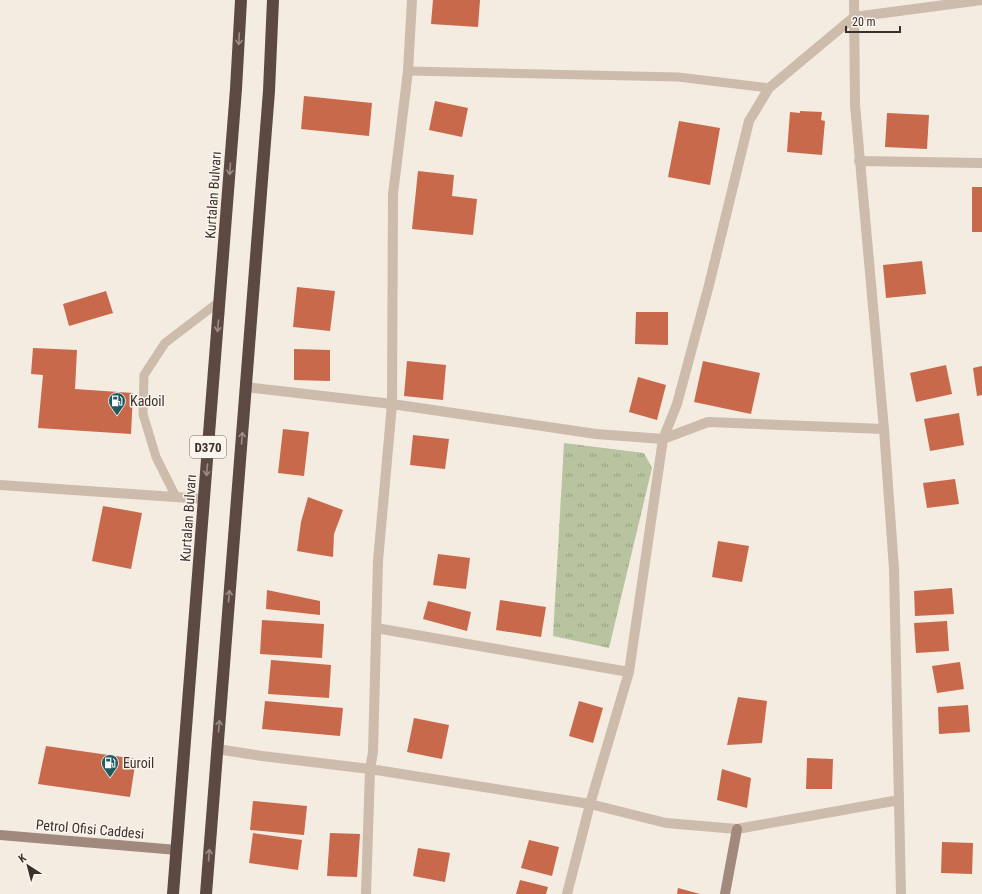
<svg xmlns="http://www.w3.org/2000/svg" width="982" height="894" viewBox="0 0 982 894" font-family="'Roboto Condensed',sans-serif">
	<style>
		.park { fill: url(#park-tufts) }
		.building { fill: #c8694b }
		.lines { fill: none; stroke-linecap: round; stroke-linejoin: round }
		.lane { stroke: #cdbbac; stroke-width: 9 }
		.street { stroke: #cdbbac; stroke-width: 10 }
		.secondary { stroke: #a18a7d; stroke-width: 10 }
		.highway { stroke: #5c4a42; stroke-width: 12 }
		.oneway { stroke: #9c8e87 }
		.labels { text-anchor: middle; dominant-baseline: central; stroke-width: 3; stroke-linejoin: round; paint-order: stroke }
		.shield { fill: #fbf5ee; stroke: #756b66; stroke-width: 1 }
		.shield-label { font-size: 13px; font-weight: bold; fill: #3b302b }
		.street-label { font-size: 14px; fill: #3b302b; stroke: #fbf5ee }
		.poi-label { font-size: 14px; fill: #3b302b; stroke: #fbf5ee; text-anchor: start }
	</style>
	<defs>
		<pattern id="park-tufts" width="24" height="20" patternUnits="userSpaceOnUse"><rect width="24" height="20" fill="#b8c4a0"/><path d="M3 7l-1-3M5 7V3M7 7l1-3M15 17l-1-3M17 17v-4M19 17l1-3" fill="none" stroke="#97a083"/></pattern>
	</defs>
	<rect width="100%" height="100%" fill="#f4ebe1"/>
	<path class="park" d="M564,443L644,453L652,468L609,648L553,636Z"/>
	<path class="building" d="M433,0H480L478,27L431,24Z
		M304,96L372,103L369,136L301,129Z
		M435,101L468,108L462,137L429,130Z
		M800,111L822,112L821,120L825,121L822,155L787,152L790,112L800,113Z
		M887,113L929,115L927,149L885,147Z
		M679,121L720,128L710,185L668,177Z
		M418,171L454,175L452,196L477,199L473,235L412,229Z
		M972,187H982V232H972Z
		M922,261L926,294L886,298L883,265Z
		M297,287L335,291L330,331L293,327Z
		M106,291L113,313L69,326L63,304Z
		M636,312H668V345L635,344Z
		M33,348L77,350L75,389L133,393L131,434L38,428L43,375L31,374Z
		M294,349L330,350V381L294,380Z
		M407,361L446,365L443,400L404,396Z
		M703,361L760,373L751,414L694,402Z
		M946,365L952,394L916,402L910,373Z
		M982,366V395L977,396L973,368Z
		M638,377L666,385L657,420L629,412Z
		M959,413L964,445L930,451L924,419Z
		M283,429L309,432L304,476L278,473Z
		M413,435L449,439L445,469L410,465Z
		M955,479L959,504L927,508L923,483Z
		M308,497L343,510L334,534L333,557L297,551L301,522Z
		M103,506L142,513L131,569L92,561Z
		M718,541L749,546L742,582L712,577Z
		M438,554L470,558L466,589L433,585Z
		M952,588L954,614L915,616L914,591Z
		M267,590L320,601V615L266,609Z
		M500,600L546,607L541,637L496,630Z
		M428,601L471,612L467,631L423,619Z
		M262,620L324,624L322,658L260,654Z
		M947,621L949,651L916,653L914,623Z
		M271,660L331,665L329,698L268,694Z
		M960,662L964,689L937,693L932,666Z
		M738,697L767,701L762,743L727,745Z
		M265,701L343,708L340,736L262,729Z
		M579,701L603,708L593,743L569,736Z
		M968,705L970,732L939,734L938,707Z
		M414,718L449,725L442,759L407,752Z
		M46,746L136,759L130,797L38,784Z
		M807,758L833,759L832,789H806Z
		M722,769L751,778L747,808L717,800Z
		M253,801L307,806L304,835L250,830Z
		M253,833L302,840L298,870L249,863Z
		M330,833L360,834L357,877L327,876Z
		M529,840L559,847L552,876L521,868Z
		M942,842L973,843L972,874L941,873Z
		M418,848L450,853L445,882L413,876Z
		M520,880L548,887L546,894H516Z
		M678,888L700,894H677Z"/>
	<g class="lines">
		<path class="lane" d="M408,71L678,77L769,88
			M176,497L156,457L143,414L144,375L165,343L220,301"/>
		<path class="street" d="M854,0L855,105L884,429L894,569L901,894
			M859,161L982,163
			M246,387L392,404L596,434L663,439L708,422L884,429
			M0,485L204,499
			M376,628L629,672
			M217,749L262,756L370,769L590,804L666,823L737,829L899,800
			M366,894L370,769L373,752L378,561L392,404L393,194L408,71L412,0
			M567,894L590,804L629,672L663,439L677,404L709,285L749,121L769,88L854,17L982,0"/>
		<path class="secondary" d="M0,835L177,850
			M725,894L737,829"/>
		<path class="highway" d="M173,894L236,89L241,0
			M206,894L269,91L273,0"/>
	</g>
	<defs><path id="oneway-shaft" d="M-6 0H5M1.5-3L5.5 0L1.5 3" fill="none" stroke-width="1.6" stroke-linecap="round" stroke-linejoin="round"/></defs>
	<g class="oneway">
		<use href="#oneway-shaft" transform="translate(239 39) rotate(93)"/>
		<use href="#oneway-shaft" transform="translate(230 169) rotate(94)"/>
		<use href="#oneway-shaft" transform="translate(218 326) rotate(95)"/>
		<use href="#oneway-shaft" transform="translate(242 438) rotate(-85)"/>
		<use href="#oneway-shaft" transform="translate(207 470) rotate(95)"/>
		<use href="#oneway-shaft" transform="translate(229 596) rotate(-85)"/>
		<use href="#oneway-shaft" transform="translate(219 726) rotate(-85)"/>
		<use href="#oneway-shaft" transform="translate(209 855) rotate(-86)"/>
	</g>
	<defs>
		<symbol id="fuel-pin" viewBox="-11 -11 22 30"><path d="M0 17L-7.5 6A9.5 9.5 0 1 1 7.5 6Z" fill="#1f5a5e" stroke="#fbf5ee"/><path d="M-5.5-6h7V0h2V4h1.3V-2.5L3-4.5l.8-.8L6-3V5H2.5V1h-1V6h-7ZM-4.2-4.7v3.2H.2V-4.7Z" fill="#fff"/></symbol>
	</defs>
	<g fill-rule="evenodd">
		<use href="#fuel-pin" x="107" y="391" width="20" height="27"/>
		<use href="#fuel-pin" x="100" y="753" width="20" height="27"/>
	</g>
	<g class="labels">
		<rect class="shield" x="190" y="436" width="36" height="22" rx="3"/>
		<g class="shield-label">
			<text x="208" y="447">D370</text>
		</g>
		<g class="street-label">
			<text transform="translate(213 195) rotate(-86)">Kurtalan Bulvarı</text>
			<text transform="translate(188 518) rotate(-86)">Kurtalan Bulvarı</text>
			<text transform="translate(90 829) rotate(5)">Petrol Ofisi Caddesi</text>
		</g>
		<g class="poi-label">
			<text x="130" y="401">Kadoil</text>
			<text x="123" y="763">Euroil</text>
		</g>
	</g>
	<g transform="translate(28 866) rotate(324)" stroke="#fbf5ee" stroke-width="3" paint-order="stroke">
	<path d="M0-3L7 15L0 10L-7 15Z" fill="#3b302b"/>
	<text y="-6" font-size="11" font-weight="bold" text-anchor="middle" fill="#3b302b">K</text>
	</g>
	<path d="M846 26v6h54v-6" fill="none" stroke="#3b302b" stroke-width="2"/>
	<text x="852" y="26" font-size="12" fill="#3b302b" stroke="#fbf5ee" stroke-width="3" paint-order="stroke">20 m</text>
</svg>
